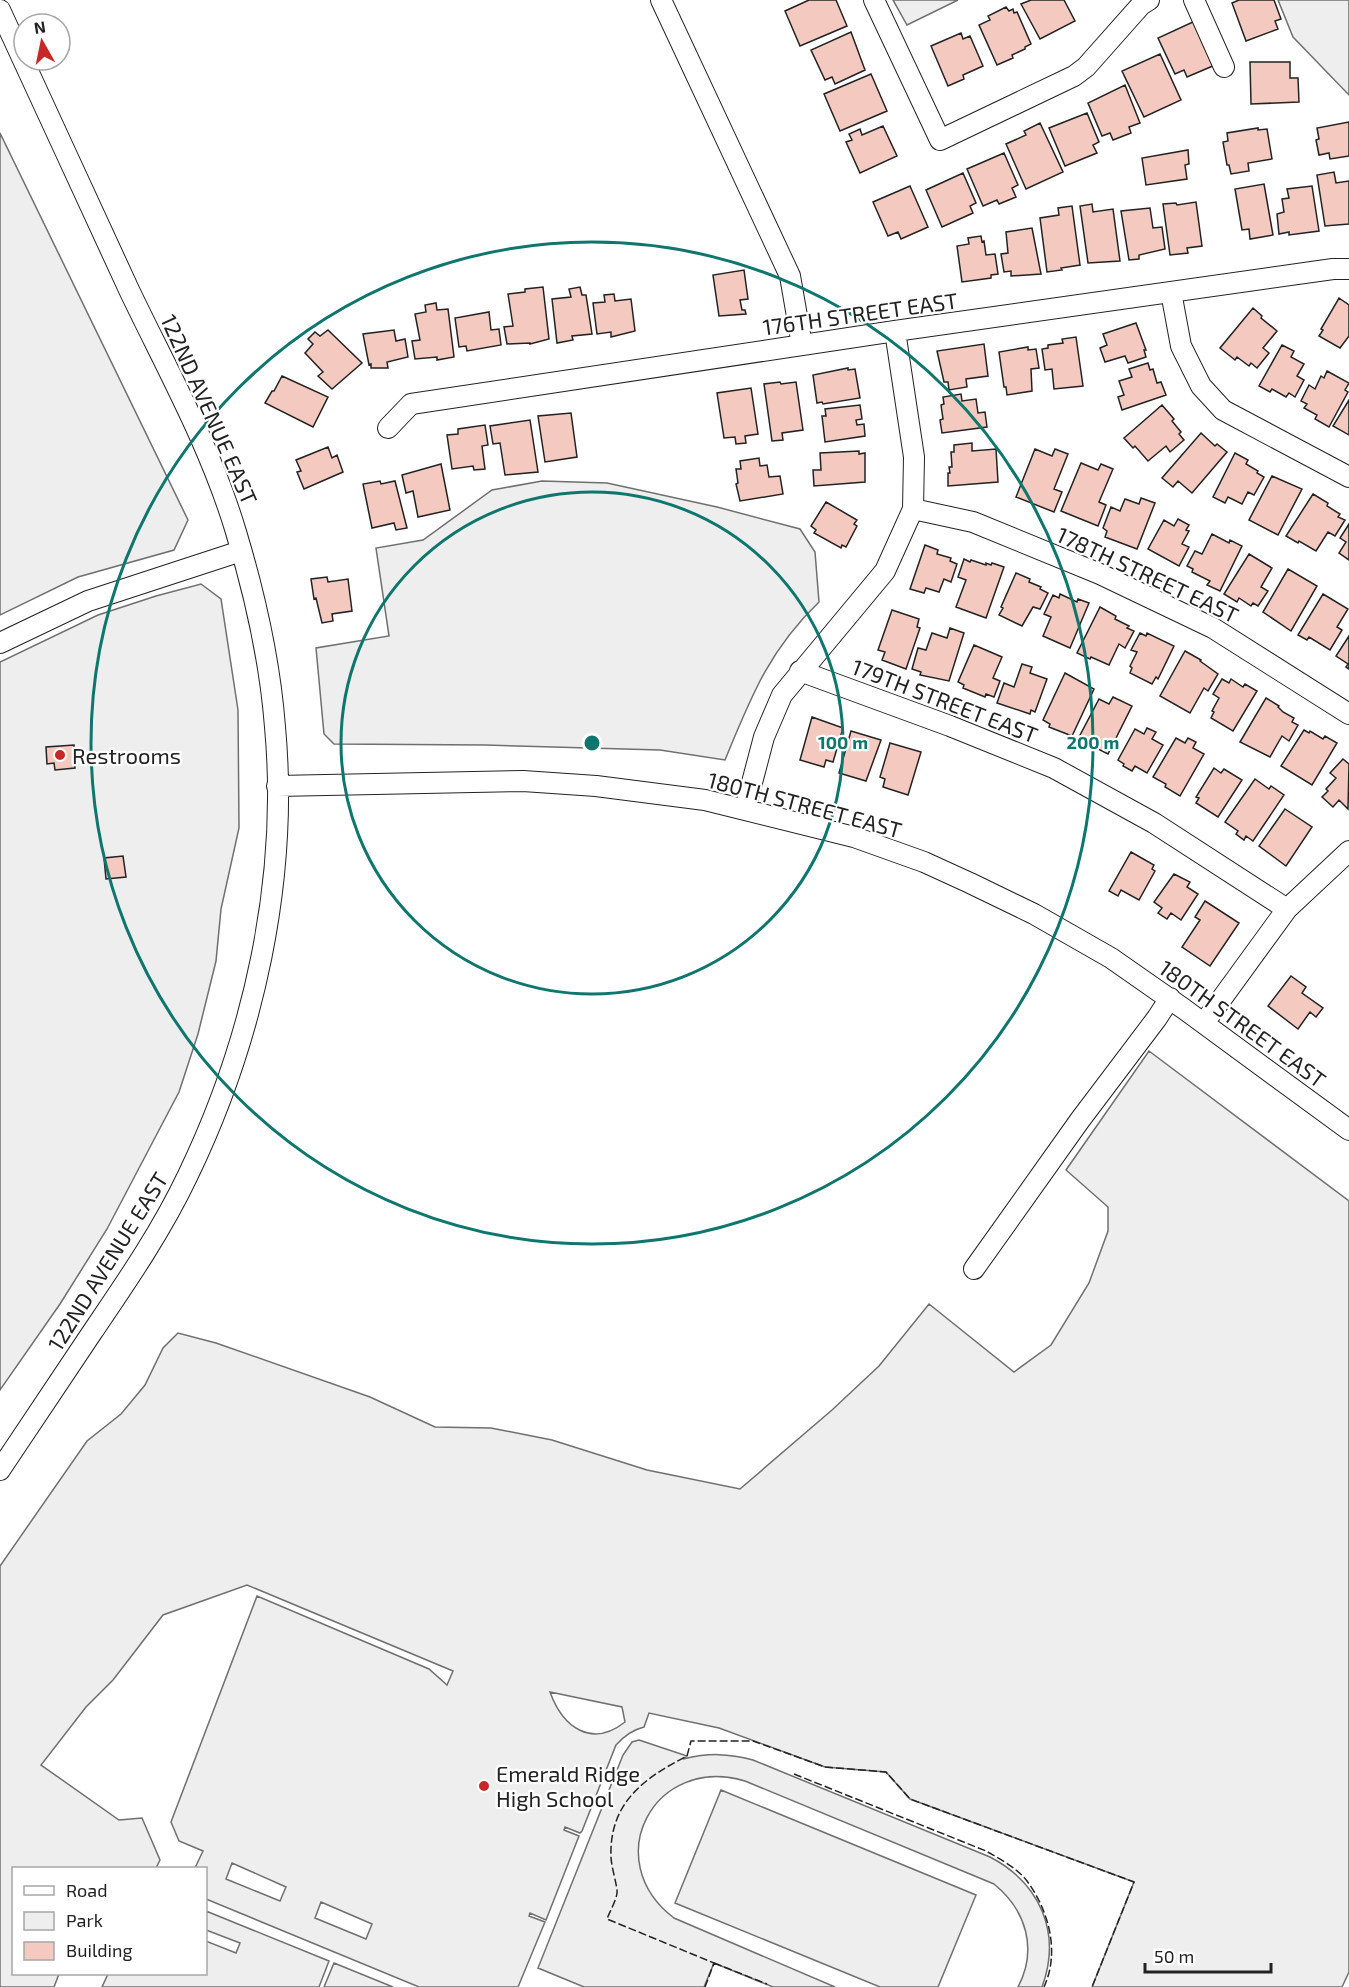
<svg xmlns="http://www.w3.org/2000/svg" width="1349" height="1987" viewBox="0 0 1349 1987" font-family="'Exo 2',sans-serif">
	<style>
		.green { fill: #eee; stroke: #6f6f6f; stroke-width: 1.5; fill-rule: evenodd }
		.building { fill: #f3c9c0; stroke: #222; stroke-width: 1.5 }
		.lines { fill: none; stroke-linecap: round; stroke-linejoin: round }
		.minor-casing { stroke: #222; stroke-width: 22 }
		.minor { stroke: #fff; stroke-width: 20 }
		.fence { stroke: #222; stroke-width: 1.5; stroke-dasharray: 8 3; stroke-linecap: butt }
		.ring { fill: none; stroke: #0f766e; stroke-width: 3 }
		.poi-dot { fill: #c62828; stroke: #fff; stroke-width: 2 }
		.labels { text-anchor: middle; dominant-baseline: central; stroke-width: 4.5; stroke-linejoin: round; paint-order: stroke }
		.street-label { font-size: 22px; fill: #222; stroke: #fff }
		.poi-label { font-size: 22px; fill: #222; stroke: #fff; text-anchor: start }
		.centre { fill: #0f766e; stroke: #fff; stroke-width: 3 }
		.ring-label { font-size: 18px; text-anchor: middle; font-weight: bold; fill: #0f766e; stroke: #fff; stroke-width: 4.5; stroke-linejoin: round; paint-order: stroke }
	</style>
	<rect width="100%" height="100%" fill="#fff"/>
	<path class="green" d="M893,0H958L907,25Z
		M1278,0H1349V95L1293,37Z
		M0,133L188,520L174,550L78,577L0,615Z
		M542,481L607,483L717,507L800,529L815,552L819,602C769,650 751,697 725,760L660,750L485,745L334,744L324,734L316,648L389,636L376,548L423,540L492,490Z
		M201,584L221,599L238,710L239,828L221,909L216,961L198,1034L179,1092L107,1229L60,1304L0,1390V662L98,615L156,596Z
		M1149,1051L1349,1201V1972L1342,1987H1092L1134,1882L910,1799L886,1772L825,1767L719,1728L649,1713L644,1727C632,1730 624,1736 616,1745L582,1831L580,1833L565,1827L564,1830L579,1836L546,1920L530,1913L529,1916L545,1922L518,1987H419L206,1899V1868H195L203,1851L179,1841L171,1822L257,1596L429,1669L447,1685L453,1671L247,1585L163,1615L113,1680L86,1707L41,1765L119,1820L142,1818L160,1860L156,1868H14V1974H59L54,1987H0V1566L87,1441L121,1414L145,1385L163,1348L178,1333L216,1343L370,1397L435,1427L491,1428L552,1440L647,1470L740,1489L832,1410L879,1366L929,1304L1014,1372L1051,1345L1089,1283L1108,1231V1207L1066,1170ZM550,1692L622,1707L625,1722C592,1748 563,1728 550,1692ZM232,1863L286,1887L280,1901L226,1879ZM321,1902L372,1924L366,1939L315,1918Z
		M639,1740L687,1756L683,1759C708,1753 728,1753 753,1760L990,1857C1040,1883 1062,1933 1042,1987H1018C1038,1949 1026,1910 994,1884L745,1781C654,1754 598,1860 674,1918L835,1987H773L714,1963L704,1987H584L538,1968L623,1755L632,1742Z
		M721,1790L976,1895L938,1987H880L675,1903Z
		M206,1911L329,1961L319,1987H102L108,1974H206V1941L236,1953L240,1943L206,1930Z
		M334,1963L393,1987H324Z"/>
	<path class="building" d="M809,0H836L847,26L800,46L785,11Z
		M1031,0H1064L1075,21L1040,39L1021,4Z
		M1239,0H1274L1281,19L1275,21L1278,29L1246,41L1232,3Z
		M1006,7L1009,11L1013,9L1014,13L1017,12L1031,44L1025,47V49L1012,55L1013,58L997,65L979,25L990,20L988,16Z
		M1195,21L1215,65L1187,77L1184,70L1175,74L1158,38Z
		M851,32L865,70L835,84L832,77L825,80L811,50Z
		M961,33L963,39L970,36L983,66L963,75L964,79L948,86L931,46Z
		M1160,54L1181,100L1144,117L1122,71Z
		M1250,62H1290V78H1298L1299,102L1251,104Z
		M871,74L887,111L840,131L824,94Z
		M1125,85L1140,123L1129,127L1131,133L1113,140L1110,133L1102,136L1088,103Z
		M1087,113L1099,142L1093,145L1097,153L1065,166L1049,128Z
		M1349,122V156L1330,159L1329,153L1319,155L1316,140L1319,139L1317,128Z
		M1040,123L1063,172L1026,189L1006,144L1026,135L1024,131Z
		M883,126L897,156L860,173L846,142L852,140L849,134L860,129L862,135Z
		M1258,128V130L1267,129L1272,159L1248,163L1249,171L1231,174L1229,165H1227L1223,142L1228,141L1227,133Z
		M1188,150L1189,164L1185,165L1187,179L1146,185L1142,158Z
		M1004,153L1018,185L1012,188L1016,197L999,204L997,200L983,206L967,169Z
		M1334,172L1336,183L1349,181V224L1325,226L1317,175Z
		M963,173L976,203L970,206L973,213L942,227L926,190Z
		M1264,184L1273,235L1250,239L1249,229L1242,230L1235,189Z
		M910,186L928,227L901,239L898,232L888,236L873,202Z
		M1312,186L1319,231L1289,235V232L1279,234L1277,214L1284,212L1282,199L1289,198L1287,189Z
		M1196,202L1202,246L1187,248L1188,253L1170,255L1163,204L1176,203L1177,205Z
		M1092,204L1093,212L1113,209L1120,261L1088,263L1080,206Z
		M1072,206L1080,265L1061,268L1062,270L1047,272L1040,218L1059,215L1058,208Z
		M1150,208L1153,228L1162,227L1165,249L1139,255V259L1129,260L1121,211Z
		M1032,228L1041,274L1011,276V271L1004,272L1001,254L1008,253L1006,232Z
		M981,236L982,242L984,241L986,255L995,254L998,274L991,275V278L962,282L957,246L969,244L968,238Z
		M744,270L748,299L740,300L742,310H745L746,314L719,316L713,275Z
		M543,287L549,339L530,344V343L507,344L504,327L513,326L508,294L525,292V289Z
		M580,287L582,295H586L592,334L572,336L573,340L557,343L552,299L571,297L569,289Z
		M614,294L615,301L631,299L635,331L611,337V332L597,334L593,303L605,302L604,295Z
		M1339,298L1349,305V336L1340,348L1319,336L1323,330L1321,329Z
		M436,303L437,310L448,309L454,357L437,360V357L415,359L412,341L420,340L415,314L426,312L425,305Z
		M1253,308L1262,316L1261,318L1277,331L1263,348L1269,353L1257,368L1251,363L1249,366L1237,357L1235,360L1220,348Z
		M489,312L491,330L499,329L501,345L467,351L466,346L459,347L455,318Z
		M1136,323L1146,350H1144L1146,357L1128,363L1125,356L1105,362L1100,348L1107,345L1103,334Z
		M328,330L362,363L332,389L318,376L323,372L305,353L313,344L308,339L315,332L320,336Z
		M394,330L396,341L405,339L408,357L387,362L388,368H371V364L369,365L363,334Z
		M1076,337L1083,386L1054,389L1052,369L1045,370L1042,349L1048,348V345L1063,343L1062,339Z
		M984,344L988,376L966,379L967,387L949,390L948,382H944L937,351Z
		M1282,345L1294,351L1291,357L1304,364L1297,376L1304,380L1295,397L1289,393L1286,397L1272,389L1270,392L1259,386Z
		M1028,347V350L1036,349L1039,368L1031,369L1032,391L1007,395L1006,387H1004L999,352Z
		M1148,363L1150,370L1153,369L1157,383L1161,382L1166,395L1122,410L1118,397L1124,395L1119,381L1132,377L1129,369Z
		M848,368V370L855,369L860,398L823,404L822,402L817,403L813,375Z
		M1327,371L1349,383L1345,390L1348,392L1329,427L1315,419L1317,415L1304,408L1307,404L1301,401L1309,385L1315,389L1321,376L1324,378Z
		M282,376L328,397L313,427L265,403L272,391H274Z
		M780,382L781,384L796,382L803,430L782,433L783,440L772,441L764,384Z
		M751,388L758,434L745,436L746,443L736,444L735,437L724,438L717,393Z
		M961,394L962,401L976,399L978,413L985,412L987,427L942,433L940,420L943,419L941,405L944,404L943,397Z
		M1349,400V435L1333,426Z
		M860,405L862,419L856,420L857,425L864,424L865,436L825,442L822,416H826L825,409Z
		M1162,405L1174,419L1172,421L1181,432L1179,434L1184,440L1170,452L1166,446L1148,461L1135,446L1133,448L1124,438Z
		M571,413L577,457L545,462L538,416Z
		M530,420L538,472L505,475L500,443L493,444L490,426Z
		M485,425L488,445L482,446L485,469L474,470L473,466L452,469L447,435L458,434V429Z
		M1201,433L1215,446L1217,444L1227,452L1192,493L1178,481L1173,487L1162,478Z
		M972,443V451L996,449L998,482L948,486V473H950L949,467H952L951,452H954V445Z
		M328,447L332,458L337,455L343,472L304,489L297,472L301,471L296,460Z
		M1035,449L1052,456L1055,449L1068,454L1054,489L1062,492L1054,512L1016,497Z
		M859,451V454L865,453V482L814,486L813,470H821L820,453Z
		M1235,453L1248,460L1246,464L1258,471L1257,473L1264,477L1254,495L1248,492L1242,504L1228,497L1225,503L1213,497Z
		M759,458L760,466L767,465L769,477L780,476L783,494L740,501L736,484L738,483L736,469H741L740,461Z
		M1081,463L1098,470L1101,464L1113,469L1099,502L1106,505L1098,526L1061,511Z
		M441,464L450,510L418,517L413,491L406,493L402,475Z
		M1272,476L1302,489L1278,535L1249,520Z
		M380,481L381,484L395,481L407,528L396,530L394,523L372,528L363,484Z
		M1313,494L1328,503L1327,506L1340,514L1338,517L1345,520L1335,536L1328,532L1316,551L1299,541L1298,543L1286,536Z
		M1141,498L1155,503L1137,549L1105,537L1107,531L1103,528L1111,507L1120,511L1125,499L1139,504Z
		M826,502L857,520L854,524L857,526L846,547L842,545L841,548L814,533L816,530L811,526Z
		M1178,519L1189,525L1186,530L1189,531L1182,544L1189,547L1179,566L1148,549L1164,520L1174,526Z
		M1349,524V560L1339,553L1346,542L1340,538Z
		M1212,534L1229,543L1230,540L1242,546L1220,591L1207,585L1210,581L1192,572L1193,569L1187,566L1195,551L1202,554Z
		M925,545L938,550L937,554L951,558L950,561L957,564L951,582L944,579L939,592L926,588L924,593L910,589Z
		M1249,554L1272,568L1261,587L1268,591L1258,606L1253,603L1251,606L1239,598L1237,602L1224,594Z
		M964,559L970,562L971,560L986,565V563L991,565L992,563L1004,567L986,618L956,607L966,580L958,577Z
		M1288,569L1317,586L1291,631L1263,612Z
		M1016,573L1030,579L1029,582L1041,587L1040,589L1048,593L1040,609L1033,607L1022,626L999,615L1003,608L1001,607Z
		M327,577L328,582L348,579L352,611L332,614L333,621L322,623L316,598L314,599L311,579Z
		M1060,594L1077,602L1078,599L1089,603L1070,648L1043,636L1051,617L1044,614L1053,595L1059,598Z
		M1323,594L1348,609L1337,627L1342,630L1330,650L1309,637L1307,640L1298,635Z
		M1100,607L1116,616L1115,619L1129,626L1127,628L1134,631L1125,648L1119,644L1109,665L1091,657L1090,659L1077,653Z
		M892,610L919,619L917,627L920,628L906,669L882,660L885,652L878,650Z
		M950,628L964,633L949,681L920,675L921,672L912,669L918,648L926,650L932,633L947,638Z
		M1140,633L1146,636L1147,633L1174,646L1158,679L1156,677L1152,684L1130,673L1132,668L1130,666L1137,652L1131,650Z
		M1349,636V669L1346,667L1348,664L1336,656Z
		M974,645L1002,657L993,678L1000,681L994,697L986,694L985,697L963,688L964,685L958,682Z
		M1185,651L1201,660L1200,661L1218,674L1208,691L1204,688L1190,713L1160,696Z
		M1022,664L1032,667L1030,673L1047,679L1035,712L1031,710L1030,714L997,703L1004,683L1014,687Z
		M1065,673L1094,689L1072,736L1049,727L1050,724L1043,720Z
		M1222,679L1229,683L1231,679L1243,687L1245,684L1257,691L1233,731L1211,718L1214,712L1212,711L1219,698L1213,694Z
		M1113,697L1132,706L1108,754L1078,739L1099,699L1109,704Z
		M1266,698L1279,706L1278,707L1283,712L1294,718L1292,722L1298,725L1289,741L1282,736L1270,757L1240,742Z
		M812,717L843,728L833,762L826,760L824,767L800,760Z
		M1147,728L1156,732L1152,739L1163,745L1147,773L1135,766L1132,771L1123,766L1124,764L1118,760L1135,729L1144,734Z
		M1304,730L1309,733L1310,731L1323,739L1325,736L1337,743L1312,785L1281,766Z
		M851,731L881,740L866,781L839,773Z
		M1176,738L1185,743L1188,738L1196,742L1193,748L1204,754L1180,796L1165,787L1166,784L1153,777Z
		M890,743L921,752L908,795L883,787L885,779L880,777Z
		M74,745L75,768L55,770L54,763L47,764L46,747Z
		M1343,759L1349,764L1348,809L1339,800L1333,807L1322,797L1328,791L1326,789L1336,778L1330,773Z
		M1214,768L1221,773L1224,769L1242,780L1218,817L1196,803L1199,798L1196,797Z
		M1255,779L1269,789L1271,786L1284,795L1253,841L1246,836L1244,840L1236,834L1238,831L1225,822Z
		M1285,809L1312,827L1286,866L1259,846Z
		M1131,852L1154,865L1152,869L1155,871L1139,900L1121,890L1118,896L1109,891Z
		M123,856L126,877L106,879L104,858Z
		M1174,874L1190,882L1187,887L1198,894L1181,920L1171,913L1167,919L1158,913L1162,908L1154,902Z
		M1205,901L1239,923L1210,966L1182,947L1200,920L1195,917Z
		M1291,976L1306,987L1302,993L1323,1008L1316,1017L1310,1012L1298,1029L1268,1006Z"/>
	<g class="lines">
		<defs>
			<path id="minor" d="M661,0L790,276L802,345
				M874,0L940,140L1074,76L1086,67L1141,5L1149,0
				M1194,0L1224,67
				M0,10C44,104 86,198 130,292C168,371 211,448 236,532C255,595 270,661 275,727C289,879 254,1038 188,1175C162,1230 127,1281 93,1331C62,1378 31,1424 0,1470
				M1171,292L1181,346L1201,386L1223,410L1349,477
				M388,428L411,404L895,331L1333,269H1349
				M913,509L973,522L1100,574L1213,628L1349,714
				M0,643L88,601L241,551
				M800,671L950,726L1054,768L1154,823L1287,909
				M277,786L523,781L596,786L705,800L854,837L924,862L970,883L1034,914L1111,958L1184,1009L1349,1130
				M745,809L764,737L782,695L885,571L913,509L914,457L895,331
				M1204,1023L1287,909L1349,851
				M974,1269L1080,1120L1157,1018L1170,998"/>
		</defs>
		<use href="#minor" class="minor-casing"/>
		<use href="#minor" class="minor"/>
		<path class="fence" d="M794,1774L986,1851C1000,1859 1017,1868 1027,1881C1049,1911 1060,1952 1044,1987
			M714,1963L767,1984
			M705,1987L714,1963L607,1919C610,1911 616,1901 617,1893C618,1888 611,1866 611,1857C609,1803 644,1778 687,1756L691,1741H753L825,1767L886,1772L910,1799L1134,1882L1092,1987"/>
	</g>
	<g class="ring">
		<circle cx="592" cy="743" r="251"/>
		<circle cx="592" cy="743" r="501"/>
	</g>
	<g class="poi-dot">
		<circle cx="60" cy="755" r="6"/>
		<circle cx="484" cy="1786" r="6"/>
	</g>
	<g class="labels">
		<g class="street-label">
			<text transform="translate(860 313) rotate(-8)">176TH STREET EAST</text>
			<text transform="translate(210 409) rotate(66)">122ND AVENUE EAST</text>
			<text transform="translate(1148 574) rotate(25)">178TH STREET EAST</text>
			<text transform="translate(945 700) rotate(21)">179TH STREET EAST</text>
			<text transform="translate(805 804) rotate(15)">180TH STREET EAST</text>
			<text transform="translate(1243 1023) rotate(36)">180TH STREET EAST</text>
			<text transform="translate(107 1261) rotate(-58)">122ND AVENUE EAST</text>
		</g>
		<g class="poi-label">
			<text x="72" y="755">Restrooms</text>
			<text x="496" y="1773">Emerald Ridge<tspan x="496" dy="25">High School</tspan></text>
		</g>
	</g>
	<circle cx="592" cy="743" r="9" class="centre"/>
	<g class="ring-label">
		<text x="843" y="749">100 m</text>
		<text x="1093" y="749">200 m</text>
	</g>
	<rect x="12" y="1867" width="195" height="108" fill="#ffffff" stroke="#a7a7a7" stroke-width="1.5"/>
	<rect x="24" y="1886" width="30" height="9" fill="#ffffff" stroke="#a7a7a7" stroke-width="1.5"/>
	<text x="66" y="1897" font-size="18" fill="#222222">Road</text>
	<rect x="24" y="1912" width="30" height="18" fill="#eeeeee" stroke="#a7a7a7" stroke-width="1.5"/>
	<text x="66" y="1927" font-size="18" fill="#222222">Park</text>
	<rect x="24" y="1942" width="30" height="18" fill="#f3c9c0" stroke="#a7a7a7" stroke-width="1.5"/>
	<text x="66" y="1957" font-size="18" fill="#222222">Building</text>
	<g transform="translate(42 42) rotate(351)"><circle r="28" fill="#ffffff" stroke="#a7a7a7" stroke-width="1.5"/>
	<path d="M0-4.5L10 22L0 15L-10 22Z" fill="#c62828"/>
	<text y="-9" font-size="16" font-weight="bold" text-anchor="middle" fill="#222222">N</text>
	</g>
	<path d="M1145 1963v9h126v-9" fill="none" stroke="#222222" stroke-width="3"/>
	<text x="1154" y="1963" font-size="18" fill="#222222" stroke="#ffffff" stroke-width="4.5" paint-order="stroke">50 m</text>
</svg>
